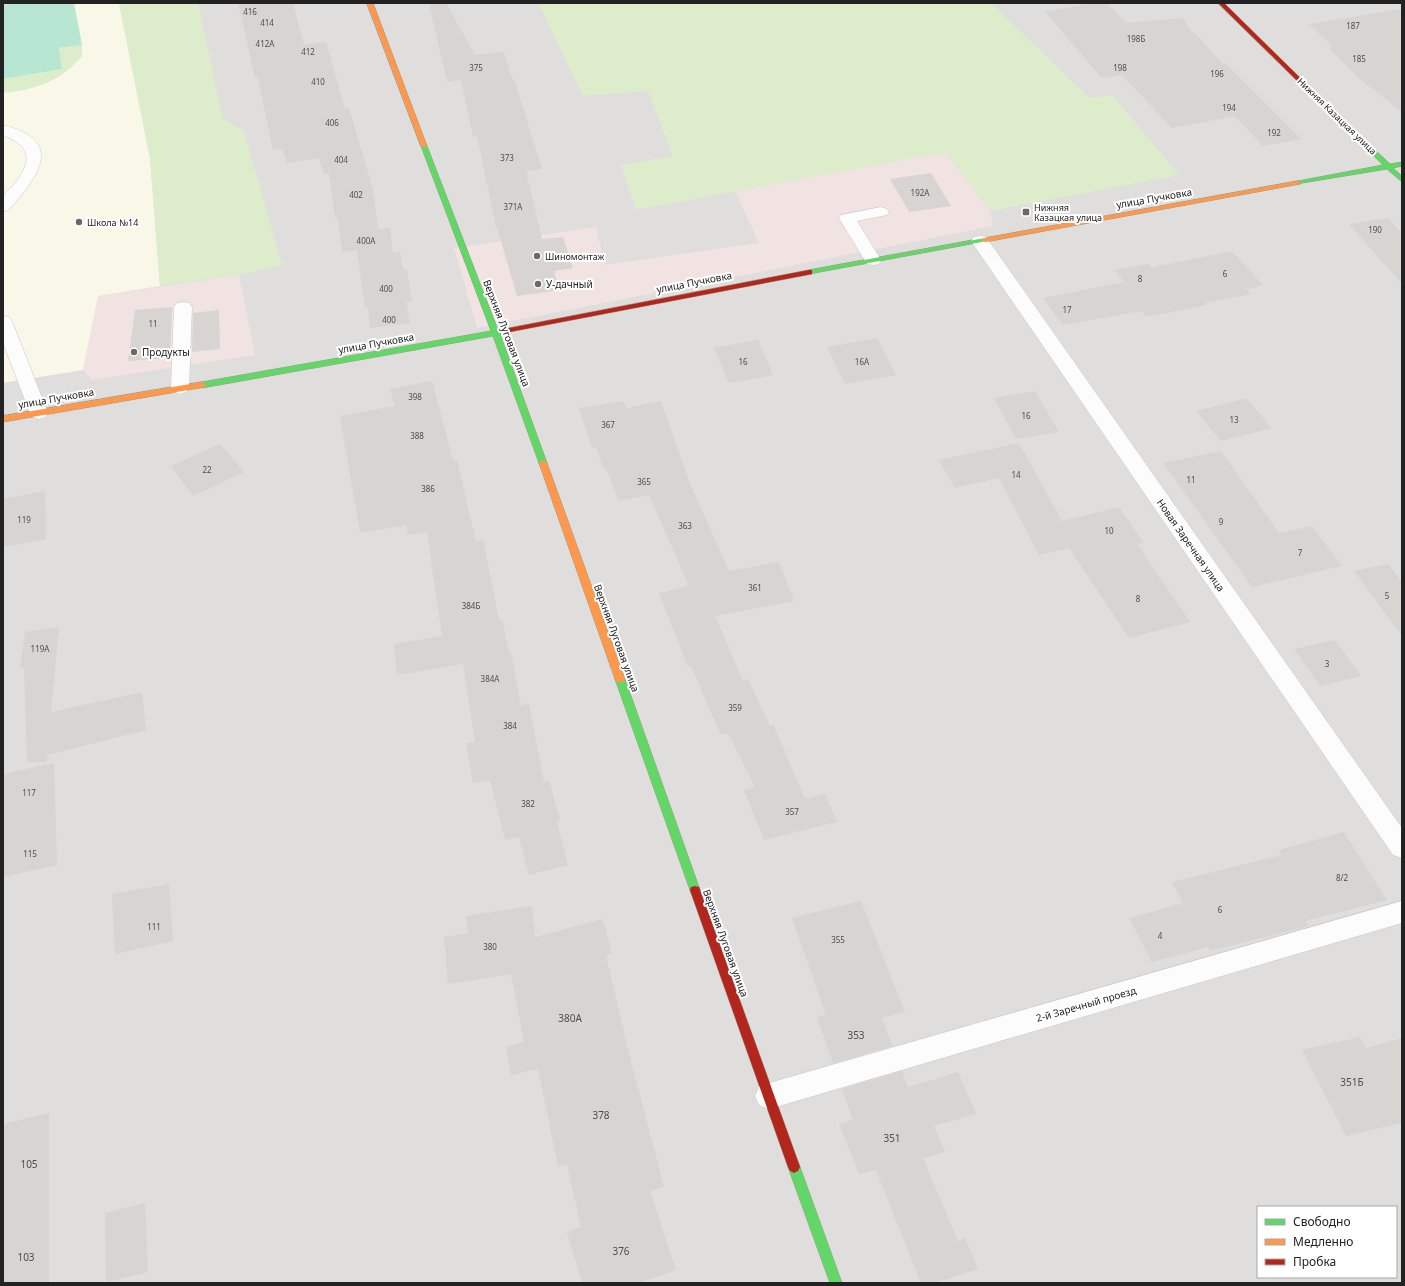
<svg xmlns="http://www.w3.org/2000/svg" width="1405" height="1286" viewBox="0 0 1405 1286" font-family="'Noto Sans',sans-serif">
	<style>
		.residential { fill: #dfdedc; fill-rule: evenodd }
		.commercial { fill: #f1e3e1 }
		.education { fill: #f8f7e8 }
		.grass { fill: #ddeccb }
		.pitch { fill: #b7e6d2 }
		.building { fill: #d7d4d2 }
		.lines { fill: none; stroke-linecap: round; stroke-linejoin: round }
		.lane-casing { stroke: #c9c8c7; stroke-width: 1 }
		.street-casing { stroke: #c9c8c7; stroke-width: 1 }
		.fast-casing { stroke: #999a82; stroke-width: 1 }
		.slow-casing { stroke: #999a82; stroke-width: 1 }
		.jam-casing { stroke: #999a82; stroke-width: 1 }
		.lane { fill: #fdfcfc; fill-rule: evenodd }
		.street { fill: #fdfcfc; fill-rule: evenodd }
		.fast { fill: #63d668; fill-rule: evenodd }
		.slow { fill: #ff974d; fill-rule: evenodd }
		.jam { fill: #b3261e; fill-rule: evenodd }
		.poi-dot { fill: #6a6968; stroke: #fff; stroke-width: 1.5 }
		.labels { text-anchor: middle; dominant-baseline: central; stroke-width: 4; stroke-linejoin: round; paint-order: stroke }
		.number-label { font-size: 8px; fill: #4f4e4e }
		.far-street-label { font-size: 9px; fill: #222; stroke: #fff }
		.far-poi-label { font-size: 9px; fill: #222; stroke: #fff; text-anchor: start }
		.street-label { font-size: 10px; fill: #222; stroke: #fff }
		.poi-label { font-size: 10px; fill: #222; stroke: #fff; text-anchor: start }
		.near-number-label { font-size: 10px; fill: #4f4e4e }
	</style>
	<rect width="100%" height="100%" fill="#f0eeeb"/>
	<path class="residential" d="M3,3H1402V1283H3ZM1258,1207H1396V1277H1258Z"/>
	<path class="commercial" d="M946,152L990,211L993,226L477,328L454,248L596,227L605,265L759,243L735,191Z
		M239,275L255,355L92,380L83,370L98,296Z"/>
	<path class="education" d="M3,3H119L150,158L160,286L98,296L83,370L3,383Z"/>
	<path class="grass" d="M119,3H198L223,119L244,131L282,265L239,275L160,286L150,158Z
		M538,3H991L1088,97L1113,96L1179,175L990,211L946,152L636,210L621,165L673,156L648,91L583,96Z
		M82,45V56C61,81 35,90 3,93V79L62,69L59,48Z"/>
	<path class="pitch" d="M3,3H74L82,45L59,48L62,69L3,79Z"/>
	<path class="building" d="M238,3H293L304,45L326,42L345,109L349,108L373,190L378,229L390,228L393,253L400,252L403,269H407L412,301L406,302L410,323L370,328L368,307L365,308L357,250L342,252L338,218H335L329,173L324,174L319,158L287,163L283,149L273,150L258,78H255Z
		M429,3H446L475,55L504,52L512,79H514L542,169L526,171L542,239L563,237L573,268L554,271L559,290L517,296L497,227H496L477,136L473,137L461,80L447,82Z
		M1093,3H1107L1126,23L1182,18L1193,33H1195L1222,63H1225L1301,139L1263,146L1235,116L1172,128L1122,75L1102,78L1045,12Z
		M1402,9V112L1360,79L1329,48L1333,47L1309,24Z
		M931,173L951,206L909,212L890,179Z
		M1388,218L1402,233V284L1349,224Z
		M1232,251L1263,285L1246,289L1251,294L1205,303L1207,305L1146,317L1141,311L1063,325L1043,298L1124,282L1114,270L1148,264L1151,268Z
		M172,307L170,358L128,361L135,310Z
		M219,310L220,349L192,352L193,313Z
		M877,338L896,375L845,384L827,347Z
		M758,340L773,375L729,383L714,348Z
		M432,381L453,460H457L476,541L483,540L499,619H502L509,653H511L521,705L529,704L544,782L549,781L560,820L557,821L568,865L529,875L519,837L505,840L490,780L473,783L466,743L475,742L463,664L397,675L394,644L442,636L427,532L408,535L406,525L360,533L340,416L395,406L390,389Z
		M1035,391L1059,432L1016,439L994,398Z
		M1246,398L1272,428L1221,441L1196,411Z
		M624,401L626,408L661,401L690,484L729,571L779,562L794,601L715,616L743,681L748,679L770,726L773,724L805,799L825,794L837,822L764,840L744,790L755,787L728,733L721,735L691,666L688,667L659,593L689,586L649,495L619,501L606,468L604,469L596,448H592L579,408Z
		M1019,443L1062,521L1119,507L1144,543L1137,544L1190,622L1129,638L1069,548L1039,555L999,478L955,488L939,460Z
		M220,444L244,472L193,496L171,466Z
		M1221,451L1279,533L1312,526L1342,566L1252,587L1163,463Z
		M45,491L46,539L3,547V499Z
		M1388,564L1402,582V636L1354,571Z
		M59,627L51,712L142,692L146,730L47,755V762H27L24,668L20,669L25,632Z
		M1335,640L1361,676L1320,686L1294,649Z
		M54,763L57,865L3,877V774Z
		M1344,832L1387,900L1305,921L1308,926L1210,951L1208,947L1152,962L1129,918L1183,903L1172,882L1282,855L1279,850Z
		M169,884L173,941L115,954L112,894Z
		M861,901L905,1012L882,1018L892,1046L833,1063L817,1017L826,1015L792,918Z
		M532,906L535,937L603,919L612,954L606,955L629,1054L664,1187L650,1191L676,1270L639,1283H582L567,1232L581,1227L567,1164L558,1166L538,1069L511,1075L506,1047L524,1042L511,974L448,984L444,937L468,933L466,916Z
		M1360,1037L1366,1048L1402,1038V1123L1346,1136L1302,1050Z
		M902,1071L908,1087L958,1072L976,1114L934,1126L945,1152L923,1158L958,1241L965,1238L978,1269L935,1283H921L876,1170L859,1174L839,1124L853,1120L842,1089Z
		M49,1113V1283H3V1124Z
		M145,1203L148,1272L106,1282L105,1213Z"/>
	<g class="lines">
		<defs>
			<path id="lane" d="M3,125C67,141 37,177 9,210L3,212C3,207 2,200 4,196C6,191 12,187 16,182C33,159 30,146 3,135Z
				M881,207L887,209L889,212L887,215L857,221L881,260L879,264L873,265L867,264L839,218L841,215Z
				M183,302L189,303L192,307L189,388L186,392L180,394L174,392L171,388L174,307L177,303Z
				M3,316L9,317L12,321L48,413L45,417L39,419L33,417L30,413L3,343Z"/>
			<path id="street" d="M980,236L986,237L1402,828V858L1393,855L971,241L974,237Z
				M1402,901V923L769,1109L759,1105L755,1096L759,1087L769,1083Z"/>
			<path id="fast" d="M1336,114L1338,115L1390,164L1402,162V166L1393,168L1402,176V182L1387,169L1296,184V182L1298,181L1383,165L1334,117L1333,116Z
				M424,144L427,146L498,330L504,329L508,331L507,333L500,334L547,463L546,465H540L539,463L493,336L202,388L198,385L202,382L491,331L421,146Z
				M985,238L987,239V241L809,274L805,272L809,270Z
				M620,675L623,676L625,679L700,890L699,893L695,894L691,893L690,890L615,679L617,676Z
				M794,1161L798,1163L800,1167L842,1283H830L788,1167L790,1163Z"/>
			<path id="slow" d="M367,3H373L427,146L426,147L421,146Z
				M1298,181L1300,182V184L985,242L981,240L985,238Z
				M202,382L206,385L205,387L3,422V416Z
				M543,460L547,463L625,679L623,682H617L615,679L539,463Z"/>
			<path id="jam" d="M1218,3H1224L1338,115V117H1334Z
				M809,270H812V274L504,333L500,331L504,329Z
				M695,886L699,887L700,890L800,1167L798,1171L794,1173L790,1171L788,1167L690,890L691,887Z"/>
		</defs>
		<use href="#lane" class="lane-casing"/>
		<use href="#street" class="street-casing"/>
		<use href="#fast" class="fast-casing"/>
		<use href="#slow" class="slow-casing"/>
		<use href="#jam" class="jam-casing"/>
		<use href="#lane" class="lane"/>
		<use href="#street" class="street"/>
		<use href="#fast" class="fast"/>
		<use href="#slow" class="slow"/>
		<use href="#jam" class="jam"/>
	</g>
	<g class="poi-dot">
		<rect x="1022" y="208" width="8" height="8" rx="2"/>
		<circle cx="79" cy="222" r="4"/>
		<circle cx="537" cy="256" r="4"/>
		<circle cx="538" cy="284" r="4"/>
		<circle cx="134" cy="352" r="4"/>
	</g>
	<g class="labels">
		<g class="number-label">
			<text x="250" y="11">416</text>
			<text x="267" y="22">414</text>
			<text x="1353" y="25">187</text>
			<text x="1136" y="38">198Б</text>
			<text x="265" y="43">412А</text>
			<text x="308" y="51">412</text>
			<text x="1359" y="58">185</text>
			<text x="476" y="67">375</text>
			<text x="1120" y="67">198</text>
			<text x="1217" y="73">196</text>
			<text x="318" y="81">410</text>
			<text x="1229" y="107">194</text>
			<text x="332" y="122">406</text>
			<text x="1274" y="132">192</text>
			<text x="507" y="157">373</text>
			<text x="341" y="159">404</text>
			<text x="920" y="192">192А</text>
			<text x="356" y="194">402</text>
			<text x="513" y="206">371А</text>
			<text x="1375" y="229">190</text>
			<text x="366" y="240">400А</text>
			<text x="1225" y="273">6</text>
			<text x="1140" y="278">8</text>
			<text x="386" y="288">400</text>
			<text x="1067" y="309">17</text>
			<text x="389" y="319">400</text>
			<text x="153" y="323">11</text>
			<text x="743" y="361">16</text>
			<text x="862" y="361">16А</text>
			<text x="415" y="396">398</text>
			<text x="1026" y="415">16</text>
			<text x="1234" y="419">13</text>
			<text x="608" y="424">367</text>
			<text x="417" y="435">388</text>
			<text x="207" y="469">22</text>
			<text x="1016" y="474">14</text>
			<text x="1191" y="479">11</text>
			<text x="644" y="481">365</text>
			<text x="428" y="488">386</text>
			<text x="24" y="519">119</text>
			<text x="1221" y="521">9</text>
			<text x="685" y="525">363</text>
			<text x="1109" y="530">10</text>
			<text x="1300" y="552">7</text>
			<text x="755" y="587">361</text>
			<text x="1387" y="595">5</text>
			<text x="1138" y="598">8</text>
			<text x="471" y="605">384Б</text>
			<text x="40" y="648">119А</text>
			<text x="1327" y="663">3</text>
			<text x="490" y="678">384А</text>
			<text x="735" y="707">359</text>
			<text x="510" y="725">384</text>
			<text x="29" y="792">117</text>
			<text x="528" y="803">382</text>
			<text x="792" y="811">357</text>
			<text x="30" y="853">115</text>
			<text x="1342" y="877">8/2</text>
			<text x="1220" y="909">6</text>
			<text x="154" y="926">111</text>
			<text x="1160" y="935">4</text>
			<text x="838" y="939">355</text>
			<text x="490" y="946">380</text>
		</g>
		<g class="far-street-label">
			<text transform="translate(1337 116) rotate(44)">Нижняя Казацкая улица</text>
		</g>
		<g class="far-poi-label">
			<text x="1034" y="207">Нижняя<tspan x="1034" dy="10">Казацкая улица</tspan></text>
			<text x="87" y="222">Школа №14</text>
			<text x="545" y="256">Шиномонтаж</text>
		</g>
		<g class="street-label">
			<text transform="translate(1154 198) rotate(-10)">улица Пучковка</text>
			<text transform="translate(694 282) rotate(-11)">улица Пучковка</text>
			<text transform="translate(507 333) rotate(69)">Верхняя Луговая улица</text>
			<text transform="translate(376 343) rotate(-10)">улица Пучковка</text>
			<text transform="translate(56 398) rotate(-10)">улица Пучковка</text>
			<text transform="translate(1191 545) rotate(55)">Новая Заречная улица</text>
			<text transform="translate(617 638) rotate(70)">Верхняя Луговая улица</text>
			<text transform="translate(726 943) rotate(70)">Верхняя Луговая улица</text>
			<text transform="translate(1086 1004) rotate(-16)">2-й Заречный проезд</text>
		</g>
		<g class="poi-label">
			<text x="546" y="284">У-дачный</text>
			<text x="142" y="352">Продукты</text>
		</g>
		<g class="near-number-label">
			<text x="570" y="1018">380А</text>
			<text x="856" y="1035">353</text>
			<text x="1352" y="1082">351Б</text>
			<text x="601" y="1115">378</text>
			<text x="892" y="1138">351</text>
			<text x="29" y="1164">105</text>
			<text x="621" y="1251">376</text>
			<text x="26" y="1257">103</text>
		</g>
	</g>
	<rect width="1405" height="1286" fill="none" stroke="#222222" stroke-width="8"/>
	<rect x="1257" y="1206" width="140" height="72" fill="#ffffff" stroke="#a7a7a7"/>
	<rect x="1265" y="1219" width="20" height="6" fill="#63d668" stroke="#a7a7a7"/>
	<text x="1293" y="1226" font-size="12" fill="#222222">Свободно</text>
	<rect x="1265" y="1239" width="20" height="6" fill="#ff974d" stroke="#a7a7a7"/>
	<text x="1293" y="1246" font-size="12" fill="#222222">Медленно</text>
	<rect x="1265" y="1259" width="20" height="6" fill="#b3261e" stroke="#a7a7a7"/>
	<text x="1293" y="1266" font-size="12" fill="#222222">Пробка</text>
</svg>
